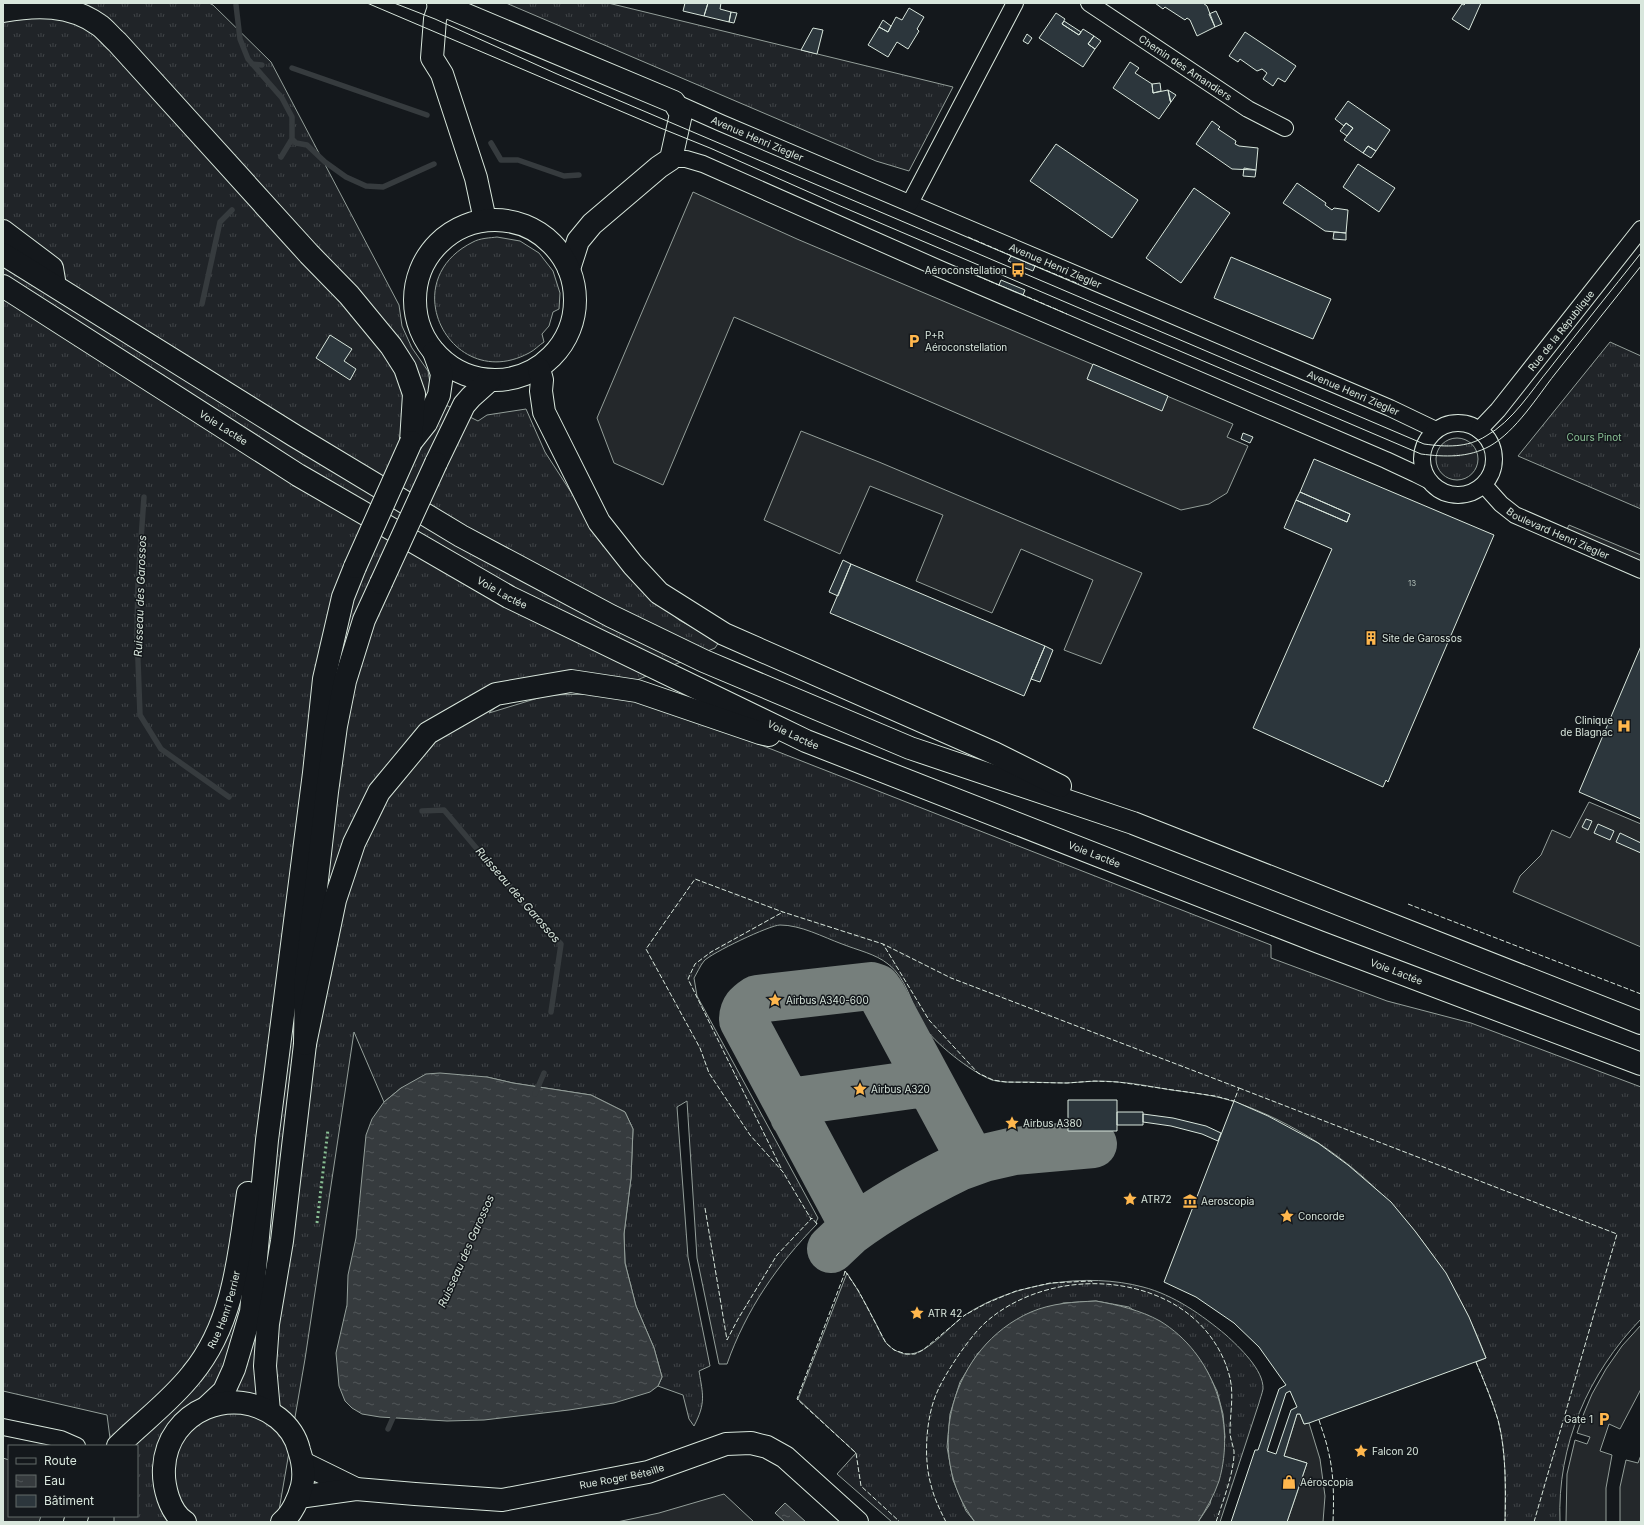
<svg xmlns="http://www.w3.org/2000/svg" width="1644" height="1525" viewBox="0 0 1644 1525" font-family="Inter,sans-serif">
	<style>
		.grass { fill: url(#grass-tufts); stroke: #939e99 }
		.parking { fill: #24282b; stroke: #939e99 }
		.water { fill: url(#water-ripples); stroke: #939e99 }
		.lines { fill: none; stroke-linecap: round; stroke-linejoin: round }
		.stream { stroke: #363b3e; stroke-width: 5.5 }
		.taxiway { stroke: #767f7c; stroke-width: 48 }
		.building { fill: #2c363c; stroke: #d8e6dc; fill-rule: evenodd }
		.street-casing { stroke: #d8e6dc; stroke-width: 18 }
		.secondary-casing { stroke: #d8e6dc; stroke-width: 24 }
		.highway-casing { stroke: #d8e6dc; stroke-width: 24 }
		.street { stroke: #14181c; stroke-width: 16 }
		.secondary { stroke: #14181c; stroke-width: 22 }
		.highway { stroke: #14181c; stroke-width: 22 }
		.tram { stroke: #d8e6dc; stroke-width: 1 }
		.secondary-bridge-casing { stroke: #d8e6dc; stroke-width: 24; stroke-linecap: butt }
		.secondary-bridge { stroke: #14181c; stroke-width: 22 }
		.hedge { stroke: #8ac095; stroke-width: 3; stroke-dasharray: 2 3; stroke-linecap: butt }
		.fence { stroke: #d8e6dc; stroke-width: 1; stroke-dasharray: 5 2; stroke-linecap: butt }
		.labels { text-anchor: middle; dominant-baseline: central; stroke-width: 3; stroke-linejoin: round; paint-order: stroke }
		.number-label { font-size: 8px; fill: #adbab4 }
		.street-label { font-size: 10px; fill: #d8e6dc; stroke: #14181c }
		.poi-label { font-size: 10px; fill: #d8e6dc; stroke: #14181c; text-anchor: start }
		.park-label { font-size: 10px; fill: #8ac095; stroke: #14181c }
		.water-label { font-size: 11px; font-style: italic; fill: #d8e6dc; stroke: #14181c }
	</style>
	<defs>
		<pattern id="grass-tufts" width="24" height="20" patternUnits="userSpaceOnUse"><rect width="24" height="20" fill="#202428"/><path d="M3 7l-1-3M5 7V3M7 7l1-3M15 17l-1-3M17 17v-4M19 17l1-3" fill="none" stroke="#404447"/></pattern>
		<pattern id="water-ripples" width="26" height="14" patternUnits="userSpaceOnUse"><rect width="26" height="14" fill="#363b3e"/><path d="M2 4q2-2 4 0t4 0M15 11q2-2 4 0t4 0" fill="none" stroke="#525759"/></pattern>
	</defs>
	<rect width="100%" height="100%" fill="#14181c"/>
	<path class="grass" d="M3,3H209L213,5L271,62L399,305L402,326L412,348L428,371L430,383L428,396L478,421L487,415L526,409L545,452L613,557L645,591L679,620L719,642L715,648L637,680L522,684L489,713L548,695L599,694L669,709L1271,945V958L1387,1001L1471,1023L1641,1087V1319C1588,1374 1557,1445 1560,1522H1505C1505,1489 1507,1453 1498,1420C1492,1400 1484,1381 1476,1362L1486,1358C1443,1242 1354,1143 1235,1102C1215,1095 1193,1093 1171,1090C1153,1087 1135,1083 1117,1082C1100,1080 1084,1082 1067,1083C1053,1083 1040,1082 1027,1082C1015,1082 1003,1083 992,1080C971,1072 934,1043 922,1024C912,1005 906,977 888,964C876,954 857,950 842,944C823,937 801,925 780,925C770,925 711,953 704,961C700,966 697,973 694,978L697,996L818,1218L816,1222L817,1224C777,1265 746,1310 727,1364H719L697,1258L687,1101L677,1107L688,1257L710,1366L699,1371C703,1395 706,1403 694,1426L689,1419L683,1395L658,1386L662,1377L654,1348L636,1306L625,1263L624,1234L631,1178L633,1129L625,1112L591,1095L513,1083L487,1077L401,1088L384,1102L354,1032L305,1359L277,1522H114V1516H137V1446H111L107,1415L3,1391Z
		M506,3H608L953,87L909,171L876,161Z
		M497,237L520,241L539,253L553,271L560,293L559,309L553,312L549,326L542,334L544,342C539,345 535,350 529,353C453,394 392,282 473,242C480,238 490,238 497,237Z
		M1610,342L1641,356V509L1518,456Z
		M1436 459a21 21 0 1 1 42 0a21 21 0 1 1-42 0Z
		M847,1273C857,1288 866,1304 874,1320C878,1327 882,1338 887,1344C892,1349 899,1353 905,1354C926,1357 949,1326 965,1315C1013,1283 1087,1272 1143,1287C1174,1295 1202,1315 1226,1335C1239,1347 1264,1370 1263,1389C1262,1394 1260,1399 1259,1403L1220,1522H1198L1210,1504L1225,1437L1223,1414L1217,1391L1207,1371L1194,1352L1129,1307L1096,1301L1063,1303L978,1353L960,1382L950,1414L947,1447L953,1480L966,1511L975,1522H892L837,1474L856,1453L798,1399Z"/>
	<path class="parking" d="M693,192L797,239L1233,424L1227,437L1248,446L1227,493L1209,504L1181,510L734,317L663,485L614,463L597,418Z
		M801,431L879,462L1142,573L1101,664L1064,650L1093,580L1021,549L992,613L916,581L943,515L870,486L840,554L764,520Z
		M1569,525L1641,555V561L1567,529Z
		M1589,802L1641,824V947L1513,892L1520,876L1541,855L1552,830L1570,838Z
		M1641,1325V1389L1620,1429L1609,1424L1600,1451L1612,1455L1606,1488V1522H1566L1567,1474L1575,1440L1587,1444L1590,1437L1577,1433L1584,1413L1592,1394L1606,1369L1622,1346Z
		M1297,1414H1300L1304,1424L1309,1423L1320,1459L1325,1496L1323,1522H1287L1307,1463L1284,1456Z
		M1641,1455V1522H1620V1487L1626,1460L1638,1463Z
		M3,1458L9,1460V1516H41L39,1522H3Z
		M724,1494L754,1522H617L659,1513Z"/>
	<path class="water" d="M440,1073L487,1077L513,1083L591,1095L625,1112L633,1129L631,1178L624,1234L625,1263L636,1306L654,1348L662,1377L658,1386L650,1392L614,1403L569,1410L484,1420L447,1421L380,1417L362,1414L352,1408L345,1401L339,1386L336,1353L347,1305L348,1275L356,1238L366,1135L372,1119L384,1102L401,1088L426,1074Z
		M1096,1301C1118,1305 1140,1310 1160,1321C1214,1354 1236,1422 1219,1481C1214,1496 1206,1509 1198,1522H975C922,1453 951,1347 1031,1312C1052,1303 1074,1302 1096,1301Z
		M785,1503L806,1522H785L775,1513Z"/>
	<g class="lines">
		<path class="stream" d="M236,5L240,39L248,59L282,98L292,117V139L281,157
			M252,64L262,65
			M292,68L427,115
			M292,139L296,143L307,145L325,162L346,177L366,186L383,187L434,164
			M491,143L501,160H518L564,176L579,175
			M202,304L220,222L232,210
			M144,497L138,582L137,633L140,715L161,749L229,797
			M422,811L444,810L539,922L561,944L551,1012
			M535,1094L544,1073
			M388,1429L396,1411"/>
		<path class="taxiway" d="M794,1116V1107L799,1101L804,1100L918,1084H924L933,1090
			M959,1167L984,1158L1014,1151L1093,1144
			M831,1249L849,1232L851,1221L743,1020C743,1009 748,1005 757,999L871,986L877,988L882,995L965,1149L964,1160L959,1167C920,1186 884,1206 849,1232"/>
	</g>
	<path class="building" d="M685,3H708L704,16L683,11Z
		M708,3H721L720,9L731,12L729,22L704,16Z
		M1155,3H1203L1207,6L1215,27L1197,36L1190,20L1187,18L1185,20L1165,7L1163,9Z
		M1466,3H1481L1469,30L1452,19L1462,4L1464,5Z
		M909,8L924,17L917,29L919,31L908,49L897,42L888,57L868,45L879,27L888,32L896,17L902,20Z
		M1216,11L1222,24L1215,27L1209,14Z
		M731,12L737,13L734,23L729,22Z
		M1056,13L1065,19L1062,24L1079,35L1083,29L1094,36L1088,44L1095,49L1083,67L1039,38Z
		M883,20L891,26L888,32L879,27Z
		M1064,21L1081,32L1079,35L1062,24Z
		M813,28L823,30L817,54L801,50Z
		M1245,32L1296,66L1285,82L1278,78L1273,86L1263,79L1267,73L1262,69L1257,71L1240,59L1238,62L1229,56Z
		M1027,34L1032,38L1028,44L1023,41Z
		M1094,36L1101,41L1095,49L1088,44Z
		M1130,62L1139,68L1135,73L1152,84L1153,93L1168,90L1171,102L1159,119L1113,88Z
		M1160,83L1161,91L1153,93L1152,84Z
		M1168,90L1176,95L1171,102L1170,101Z
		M1348,101L1390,130L1376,151L1368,146L1363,153L1344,140L1353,128L1346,123L1344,126L1335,119Z
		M1212,121L1220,127L1218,129L1236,141L1235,144L1239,146L1258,148L1256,170L1232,169L1196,144Z
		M1346,123L1353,128L1347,136L1340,131Z
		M1056,144L1138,200L1112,238L1030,181Z
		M1368,146L1376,151L1371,158L1363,153Z
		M1358,164L1395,188L1379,212L1343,187Z
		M1244,168L1256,170L1255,177L1243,176Z
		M1297,183L1326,203L1325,205L1332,210L1334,208L1348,210L1346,233L1325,231L1283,203Z
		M1194,188L1230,213L1181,283L1146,258Z
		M1334,232L1346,233V240L1333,239Z
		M1011,256L1035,266L1033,271L1008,261Z
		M1231,257L1331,299L1313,339L1214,298Z
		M1001,280L1025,290L1023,295L999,285Z
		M330,335L352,349L344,361L356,369L350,380L316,358Z
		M1093,364L1168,396L1162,411L1087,379Z
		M1243,433L1253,437L1250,443L1241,439Z
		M1314,459L1494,535L1388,782L1386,780L1383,787L1253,728L1332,549L1284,528L1296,500L1347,522L1350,514L1300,492Z
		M1300,492L1350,514L1347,522L1296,500Z
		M843,560L851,564L838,596L829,592Z
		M851,564L1045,646L1024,696L830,613Z
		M1045,646L1053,650L1040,682L1031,679Z
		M1641,646V819L1579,792Z
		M1586,819L1592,821L1588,830L1582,827Z
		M1598,824L1614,831L1610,840L1594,833Z
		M1620,833L1641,843V853L1616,842Z
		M1068,1100H1117V1131H1068Z
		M1234,1101L1268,1116L1318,1143L1348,1165L1391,1202L1415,1231L1446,1273L1469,1317L1486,1358L1309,1423L1304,1424L1300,1414H1297L1284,1456L1307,1463L1287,1522H1231L1255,1450H1258L1279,1389L1286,1385L1259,1347L1234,1323L1196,1297L1164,1282ZM1290,1391L1297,1407L1291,1410L1276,1454L1267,1451L1286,1393Z
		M1117,1112H1143V1125H1117Z
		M1143,1114L1173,1118L1206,1126L1221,1133L1218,1141L1202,1134L1171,1126L1143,1122Z"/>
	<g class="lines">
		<defs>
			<g id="street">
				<path id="s1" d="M1089,3L1248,109L1285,128"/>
				<path id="s2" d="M674,102L721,123L1390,408L1436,430"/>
				<path d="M671,159H686L703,164L940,269L1386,460L1416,474L1428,480"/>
				<path d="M910,203L1015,3"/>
				<circle cx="1458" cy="459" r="36"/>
				<path id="s3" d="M1479,430L1498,410L1641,229"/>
				<path id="s4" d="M1484,485L1501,504L1515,515L1641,570"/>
				<path d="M3,1427L61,1439L77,1446"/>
			</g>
			<g id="secondary">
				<path d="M438,3L674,102L681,114L671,159L659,167L592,224L578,241L569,269"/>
				<path d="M440,4L435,19L432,58L442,74L476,178L485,220"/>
				<circle cx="495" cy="300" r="80"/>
				<path d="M411,442L426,423L439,395L442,374L434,352"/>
				<path d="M436,463L464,405L471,397L490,380"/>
				<path d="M208,1406L224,1391L234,1369L251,1312L267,1140L314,773L324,679L343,597L355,567"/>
				<path d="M269,1411L265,1366L268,1324L282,1241L305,1044L306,976L327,792L336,726L345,681L364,620L381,583"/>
				<path id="s5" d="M118,1446C142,1422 171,1401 192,1374C234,1323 239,1256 248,1193"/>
				<path d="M303,1463L356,1489"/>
				<path id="s6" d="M299,1497L356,1489L415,1494L502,1500L648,1472L726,1444L751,1443L767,1447L785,1457L857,1522"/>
				<path d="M75,1522L77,1516"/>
				<path d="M185,1522C169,1512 163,1485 164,1468C167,1410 234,1383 278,1418C288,1426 296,1437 299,1450C303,1462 305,1473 302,1486C299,1498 292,1514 282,1522"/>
			</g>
			<g id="highway">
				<path d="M3,11C36,5 70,4 99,25C105,29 111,37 117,42L309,254L349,295L391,346L405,368L414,394L411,442"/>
				<path d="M3,231L52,268L54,280"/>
				<path d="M3,254L295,436L461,536L611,616L704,661L910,748L1133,823L1641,1023"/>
				<path id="s7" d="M3,286L298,475L509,597L806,741L1319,942L1641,1064"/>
				<path d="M539,369L542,380L541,391L544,412L599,522L633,565L659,593L724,634L994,753L1060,786"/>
				<path d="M305,1044L335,900L354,843L379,792L428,733L496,694L571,681L637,691L760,733L769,735"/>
			</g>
		</defs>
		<use href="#street" class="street-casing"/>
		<use href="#secondary" class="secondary-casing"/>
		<use href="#highway" class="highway-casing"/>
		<use href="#street" class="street"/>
		<use href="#secondary" class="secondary"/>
		<use href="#highway" class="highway"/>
		<path class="tram" d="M367,3L658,127L710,148L838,205L1421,454C1445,457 1468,458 1490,446C1516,431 1537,397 1555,374C1584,338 1612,302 1641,266
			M394,3L435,19L557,74L1424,444C1446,447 1467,448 1486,436C1513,421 1531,391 1550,368C1580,329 1611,291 1641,253"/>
		<defs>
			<path id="secondary-bridge" d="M355,567L411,442
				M381,583L436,463"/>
		</defs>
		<use href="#secondary-bridge" class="secondary-bridge-casing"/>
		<use href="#secondary-bridge" class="secondary-bridge"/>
		<path class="hedge" d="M317,1223L328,1129"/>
		<path class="fence" d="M968,237L1012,256
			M1033,265L1079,284
			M957,267L1001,286
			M1021,294L1067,314
			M1408,904L1641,994
			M1239,1088L1617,1234L1534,1522
			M781,1168L688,979L695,964L711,952L783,912
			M705,1208L727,1340L738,1319L777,1255L812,1218
			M817,1224L812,1218L811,1219L783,1172L750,1135L709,1073L700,1048L646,949L695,879L783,912L883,944L951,978L1239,1088L1234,1101L1215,1096L1118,1082L1094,1081L1067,1083L1006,1082L993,1080L978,1073L929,1020L883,944
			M845,1271L858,1290L886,1343L894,1350L906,1354H915L923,1350L965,1315L987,1303L1016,1291L1050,1283L1091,1281L1094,1283
			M845,1271L844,1275L797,1399L856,1453L861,1486L900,1522
			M1476,1362C1484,1381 1492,1400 1498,1420C1506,1451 1506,1490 1505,1522
			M1319,1420C1322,1430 1326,1440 1328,1450C1334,1473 1334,1498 1333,1522
			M946,1522C940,1510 934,1498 931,1485C923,1458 926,1415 938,1390C944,1377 952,1365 960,1353C968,1342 976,1331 986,1322C1035,1279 1114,1272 1170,1302C1200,1318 1222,1345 1230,1378C1234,1396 1230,1414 1230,1432C1230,1438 1233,1445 1234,1451C1235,1470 1222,1504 1216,1522"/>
	</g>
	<defs>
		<symbol id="bus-bare" viewBox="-9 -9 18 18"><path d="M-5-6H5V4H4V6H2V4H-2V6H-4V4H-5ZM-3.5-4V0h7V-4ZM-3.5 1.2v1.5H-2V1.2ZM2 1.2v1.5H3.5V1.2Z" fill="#ffb74d" stroke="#14181c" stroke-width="2.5" paint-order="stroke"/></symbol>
		<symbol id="parking-bare" viewBox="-9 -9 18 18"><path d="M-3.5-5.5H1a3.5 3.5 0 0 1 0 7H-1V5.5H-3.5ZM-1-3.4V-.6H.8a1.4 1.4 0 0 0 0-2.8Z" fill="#ffb74d" stroke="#14181c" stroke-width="2.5" paint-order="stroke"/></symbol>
		<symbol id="building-bare" viewBox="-9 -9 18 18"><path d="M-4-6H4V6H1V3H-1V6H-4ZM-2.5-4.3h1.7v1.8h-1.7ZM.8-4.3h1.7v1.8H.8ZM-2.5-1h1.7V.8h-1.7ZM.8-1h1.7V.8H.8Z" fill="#ffb74d" stroke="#14181c" stroke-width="2.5" paint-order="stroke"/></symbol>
		<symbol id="hospital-bare" viewBox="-9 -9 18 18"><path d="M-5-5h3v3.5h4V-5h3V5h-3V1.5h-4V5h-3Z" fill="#ffb74d" stroke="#14181c" stroke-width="2.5" paint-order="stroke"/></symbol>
		<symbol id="sight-bare" viewBox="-9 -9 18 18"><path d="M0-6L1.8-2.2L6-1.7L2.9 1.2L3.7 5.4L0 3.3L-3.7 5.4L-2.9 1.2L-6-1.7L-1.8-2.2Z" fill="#ffb74d" stroke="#14181c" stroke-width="2.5" paint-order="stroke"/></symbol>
		<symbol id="museum-bare" viewBox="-9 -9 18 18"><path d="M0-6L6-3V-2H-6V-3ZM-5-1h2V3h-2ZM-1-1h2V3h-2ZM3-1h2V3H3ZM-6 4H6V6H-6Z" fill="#ffb74d" stroke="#14181c" stroke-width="2.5" paint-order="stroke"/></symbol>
		<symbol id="shop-bare" viewBox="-9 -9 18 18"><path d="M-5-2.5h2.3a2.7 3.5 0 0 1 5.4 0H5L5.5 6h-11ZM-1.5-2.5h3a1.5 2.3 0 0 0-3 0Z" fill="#ffb74d" stroke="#14181c" stroke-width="2.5" paint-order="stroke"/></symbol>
	</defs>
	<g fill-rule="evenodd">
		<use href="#bus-bare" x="1008" y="260" width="20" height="20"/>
		<use href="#parking-bare" x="904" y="331" width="20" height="20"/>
		<use href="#building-bare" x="1361" y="628" width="20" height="20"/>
		<use href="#hospital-bare" x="1614" y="716" width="20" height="20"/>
		<use href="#sight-bare" x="765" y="990" width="20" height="20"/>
		<use href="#sight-bare" x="850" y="1079" width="20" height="20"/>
		<use href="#sight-bare" x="1002" y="1113" width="20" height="20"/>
		<use href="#sight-bare" x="1120" y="1189" width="20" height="20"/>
		<use href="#museum-bare" x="1180" y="1191" width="20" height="20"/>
		<use href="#sight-bare" x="1277" y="1206" width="20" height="20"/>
		<use href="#sight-bare" x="907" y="1303" width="20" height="20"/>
		<use href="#parking-bare" x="1594" y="1409" width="20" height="20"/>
		<use href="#sight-bare" x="1351" y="1441" width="20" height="20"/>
		<use href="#shop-bare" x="1279" y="1472" width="20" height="20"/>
	</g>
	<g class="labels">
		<g class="number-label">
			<text x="1412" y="583">13</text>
		</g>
		<g class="street-label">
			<text stroke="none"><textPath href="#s1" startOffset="116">Chemin des Amandiers</textPath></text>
			<text stroke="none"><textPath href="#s2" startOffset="91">Avenue Henri Ziegler</textPath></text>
			<text stroke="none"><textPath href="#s2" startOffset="415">Avenue Henri Ziegler</textPath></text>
			<text stroke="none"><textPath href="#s3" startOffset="129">Rue de la République</textPath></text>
			<text stroke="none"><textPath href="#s2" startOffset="739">Avenue Henri Ziegler</textPath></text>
			<text stroke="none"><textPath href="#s7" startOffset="262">Voie Lactée</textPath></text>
			<text stroke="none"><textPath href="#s4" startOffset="90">Boulevard Henri Ziegler</textPath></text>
			<text stroke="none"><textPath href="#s7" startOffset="586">Voie Lactée</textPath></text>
			<text stroke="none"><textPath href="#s7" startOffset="910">Voie Lactée</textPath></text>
			<text stroke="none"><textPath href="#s7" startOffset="1234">Voie Lactée</textPath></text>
			<text stroke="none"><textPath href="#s7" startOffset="1558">Voie Lactée</textPath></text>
			<text stroke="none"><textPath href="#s5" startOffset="176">Rue Henri Perrier</textPath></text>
			<text stroke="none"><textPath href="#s6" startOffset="326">Rue Roger Béteille</textPath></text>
		</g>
		<g class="poi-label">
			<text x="1007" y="270" text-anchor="end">Aéroconstellation</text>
			<text x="925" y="335">P+R<tspan x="925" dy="12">Aéroconstellation</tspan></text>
			<text x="1382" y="638">Site de Garossos</text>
			<text x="1613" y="720" text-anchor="end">Clinique<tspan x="1613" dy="12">de Blagnac</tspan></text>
			<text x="786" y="1000">Airbus A340-600</text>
			<text x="871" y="1089">Airbus A320</text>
			<text x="1023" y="1123">Airbus A380</text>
			<text x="1141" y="1199">ATR72</text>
			<text x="1201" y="1201">Aeroscopia</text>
			<text x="1298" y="1216">Concorde</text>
			<text x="928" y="1313">ATR 42</text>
			<text x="1593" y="1419" text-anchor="end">Gate 1</text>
			<text x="1372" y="1451">Falcon 20</text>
			<text x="1300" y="1482">Aéroscopia</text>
		</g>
		<g class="park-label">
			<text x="1594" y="437">Cours Pinot</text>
		</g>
		<g class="water-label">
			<text transform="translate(140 596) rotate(-88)">Ruisseau des Garossos</text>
			<text transform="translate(518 895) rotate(49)">Ruisseau des Garossos</text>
			<text transform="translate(466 1251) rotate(-66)">Ruisseau des Garossos</text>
		</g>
	</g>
	<rect width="1644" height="1525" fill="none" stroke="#d8e6dc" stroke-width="8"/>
	<rect x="8" y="1445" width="130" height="72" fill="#14181c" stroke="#626a69"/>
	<rect x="16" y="1458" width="20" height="6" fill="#14181c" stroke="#626a69"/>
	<text x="44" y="1465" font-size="12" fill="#d8e6dc">Route</text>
	<rect x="16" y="1475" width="20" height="12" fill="url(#water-ripples)" stroke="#626a69"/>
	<text x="44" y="1485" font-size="12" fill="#d8e6dc">Eau</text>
	<rect x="16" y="1495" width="20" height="12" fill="#2c363c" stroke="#626a69"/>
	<text x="44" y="1505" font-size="12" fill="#d8e6dc">Bâtiment</text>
</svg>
